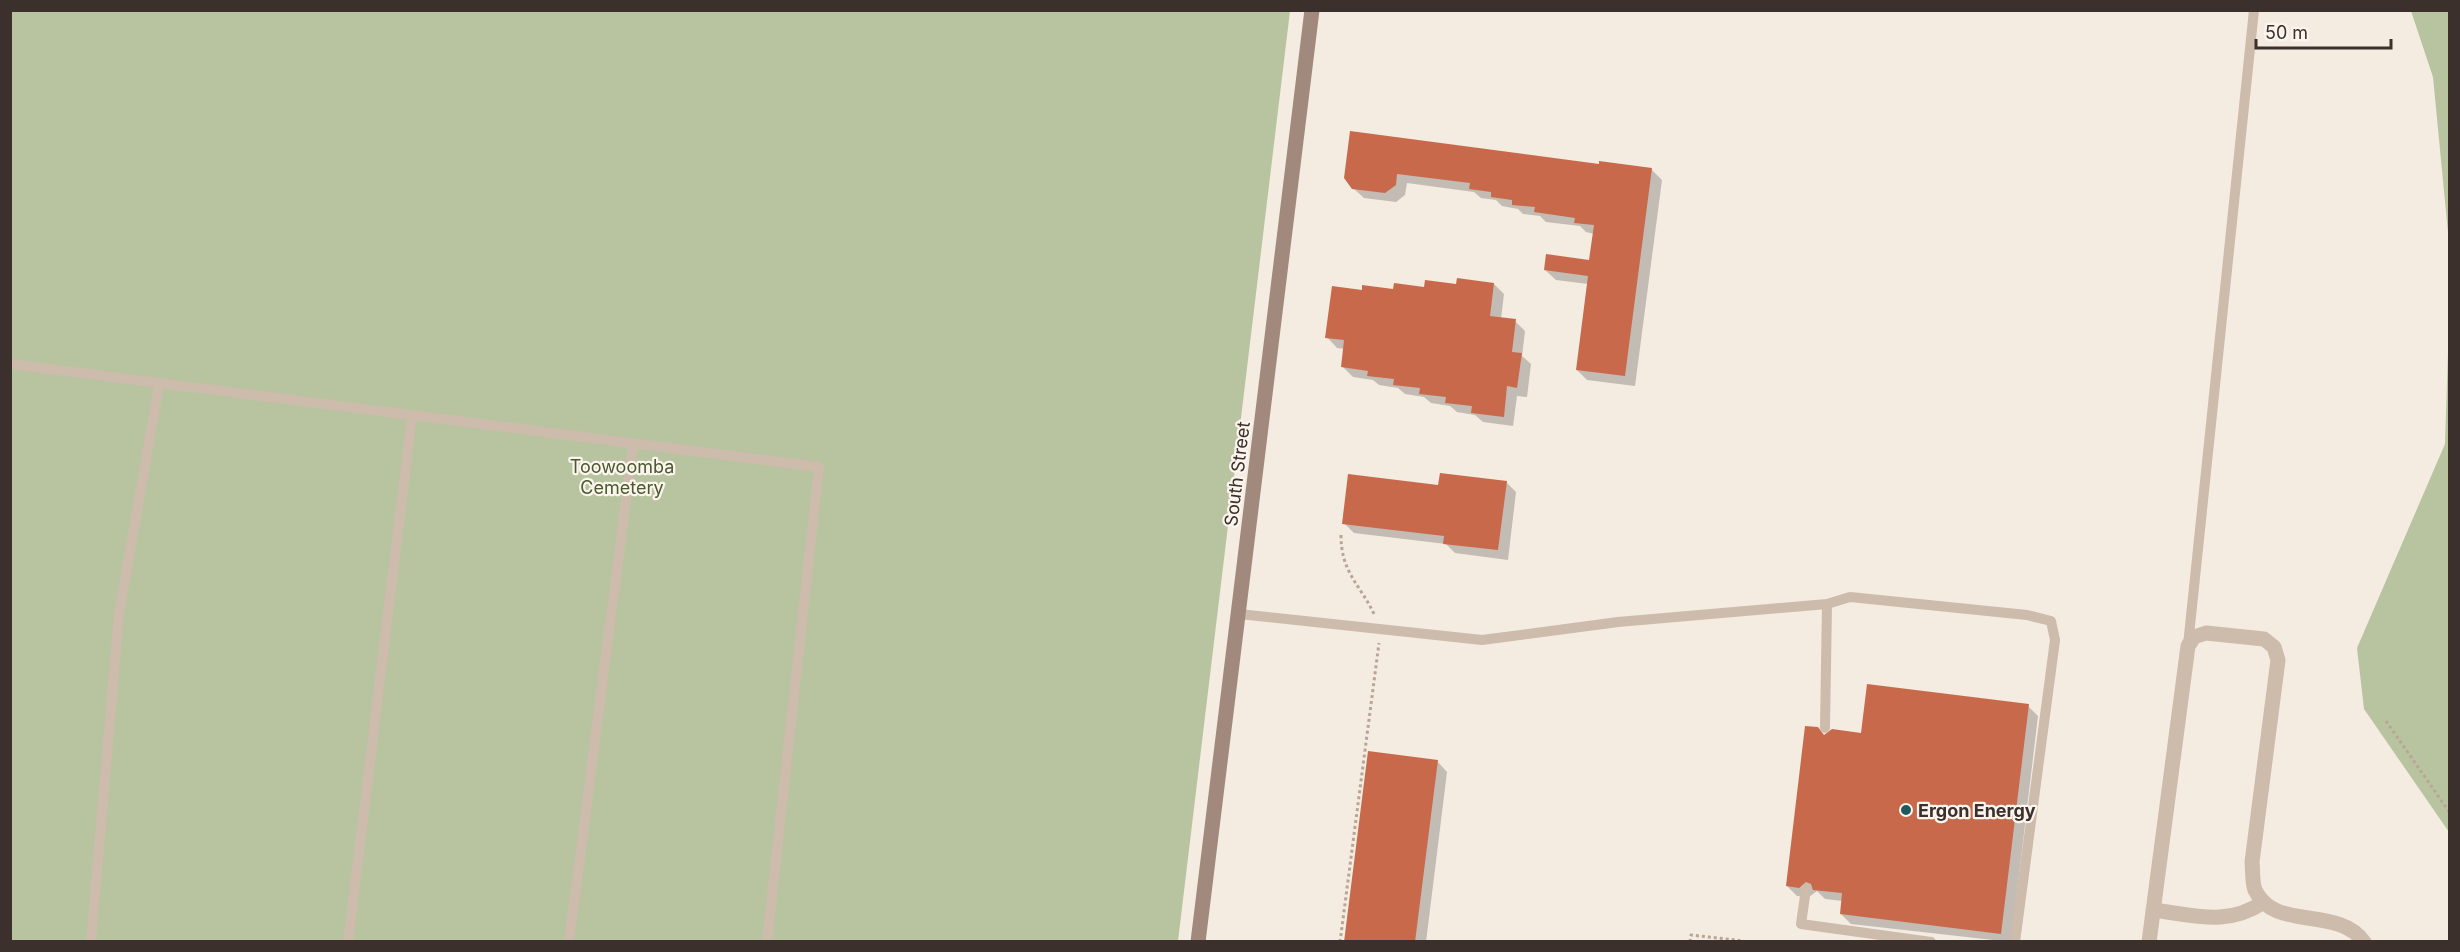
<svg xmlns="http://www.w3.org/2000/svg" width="2460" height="952" viewBox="0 0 2460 952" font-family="Inter,sans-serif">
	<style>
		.green { fill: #b8c4a0 }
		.shadow { fill: #0003 }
		.building { fill: #c8694b }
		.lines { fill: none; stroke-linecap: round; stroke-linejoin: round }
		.path { stroke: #b9a596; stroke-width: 3; stroke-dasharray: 3 3; stroke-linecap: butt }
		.lane { stroke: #cdbbac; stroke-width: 10 }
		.street { stroke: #cdbbac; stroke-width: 15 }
		.secondary { stroke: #a18a7d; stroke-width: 15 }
		.poi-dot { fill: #1f5a5e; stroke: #fbf5ee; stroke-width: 2 }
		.labels { text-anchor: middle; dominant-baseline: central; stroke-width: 4.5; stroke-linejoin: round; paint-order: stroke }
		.park-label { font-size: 18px; fill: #4a5a2e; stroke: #fbf5ee }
		.street-label { font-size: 18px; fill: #3b302b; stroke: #fbf5ee }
		.poi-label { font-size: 18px; font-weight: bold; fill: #3b302b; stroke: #fbf5ee; text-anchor: start }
	</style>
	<rect width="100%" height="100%" fill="#f4ebe1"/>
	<path class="green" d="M10,11H1290L1178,941H11Z
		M2411,11H2449V243L2433,77Z
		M2449,321V832L2364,709L2357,648L2445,444Z"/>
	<path class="shadow" d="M1351,133L1600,166L1651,169L1662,180L1635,386L1587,380L1577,370L1588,284L1556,280L1545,270L1591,261L1594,234L1586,232L1580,226L1546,222L1540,216L1523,214L1518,209L1502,206L1496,200L1481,198L1474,192L1407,183L1405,195L1396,202L1364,198L1353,188Z
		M1494,284L1504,294L1501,319L1515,321L1525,331L1522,356L1531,364L1527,397L1517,396L1513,426L1483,422L1475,415L1457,412L1450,406L1431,403L1424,397L1405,394L1398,388L1379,385L1373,380L1353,377L1343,367L1345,349L1337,348L1327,337L1363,292Z
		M1506,482L1516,492L1508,560L1455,553L1446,544L1354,533L1344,523L1439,486Z
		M2028,706L2038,716L2011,942L1851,924L1841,914L1843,901L1825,899L1817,891L1809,897L1797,896L1787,886L1825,737L1863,734Z
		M1437,761L1447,772L1426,942H1345Z"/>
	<path class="building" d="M1350,131L1599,164V161L1652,168L1625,376L1576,370L1588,276L1544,270L1546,254L1589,260L1594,225L1574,223L1575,218L1534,212L1535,207L1512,205V200L1491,197V192L1469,189L1470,183L1397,174L1396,185L1385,193L1352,189L1344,178Z
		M1457,278L1494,283L1490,316L1516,319L1512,352L1522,353L1517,388L1507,386L1504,417L1471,413L1472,406L1445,403L1446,397L1419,394L1420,388L1393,385L1394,379L1367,376L1368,371L1341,367L1344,340L1325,338L1332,286L1362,290V285L1393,289L1394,283L1424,287L1425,280L1456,284Z
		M1440,473L1507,481L1498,550L1443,544L1444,536L1342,524L1348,474L1438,485Z
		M1867,684L2029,704L2001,934L1840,914L1842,893L1813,890L1811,884L1806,882L1799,888L1786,886L1805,726L1818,727L1824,735L1832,729L1861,733Z
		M1368,751L1438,760L1415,942H1344Z"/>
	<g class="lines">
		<path class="path" d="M1341,535C1341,573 1360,584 1374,614
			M2386,721L2450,813
			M1340,942L1379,643
			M1690,942L1691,935L1744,941"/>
		<path class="lane" d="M10,364L819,467L767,942
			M1239,614L1482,640L1618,622L1827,604
			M2188,645L2254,10
			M1825,728L1827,604L1850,597L2027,615L2051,621L2055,640L2015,942
			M1806,889L1801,924L1931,942
			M91,942L119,614L159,385
			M348,942L412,416
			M569,942L633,445"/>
		<path class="street" d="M2153,910C2195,915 2226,927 2264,902
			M2149,942L2188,646L2194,637L2206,633L2264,639L2274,647L2278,660L2252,862C2253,871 2252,883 2255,890C2274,932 2338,905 2364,942"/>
		<path class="secondary" d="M1198,942L1312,10"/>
	</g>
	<circle class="poi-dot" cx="1906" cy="810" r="6"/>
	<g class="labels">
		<g class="park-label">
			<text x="622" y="466">Toowoomba<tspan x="622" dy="21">Cemetery</tspan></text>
		</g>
		<g class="street-label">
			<text transform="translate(1237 474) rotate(-83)">South Street</text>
		</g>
		<g class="poi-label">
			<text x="1918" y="810">Ergon Energy</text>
		</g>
	</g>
	<rect width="2460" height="952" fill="none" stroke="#3b302b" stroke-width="24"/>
	<path d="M2256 39v9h135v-9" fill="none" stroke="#3b302b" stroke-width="3"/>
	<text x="2265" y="39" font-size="18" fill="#3b302b" stroke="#fbf5ee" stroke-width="4.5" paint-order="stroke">50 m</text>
</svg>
